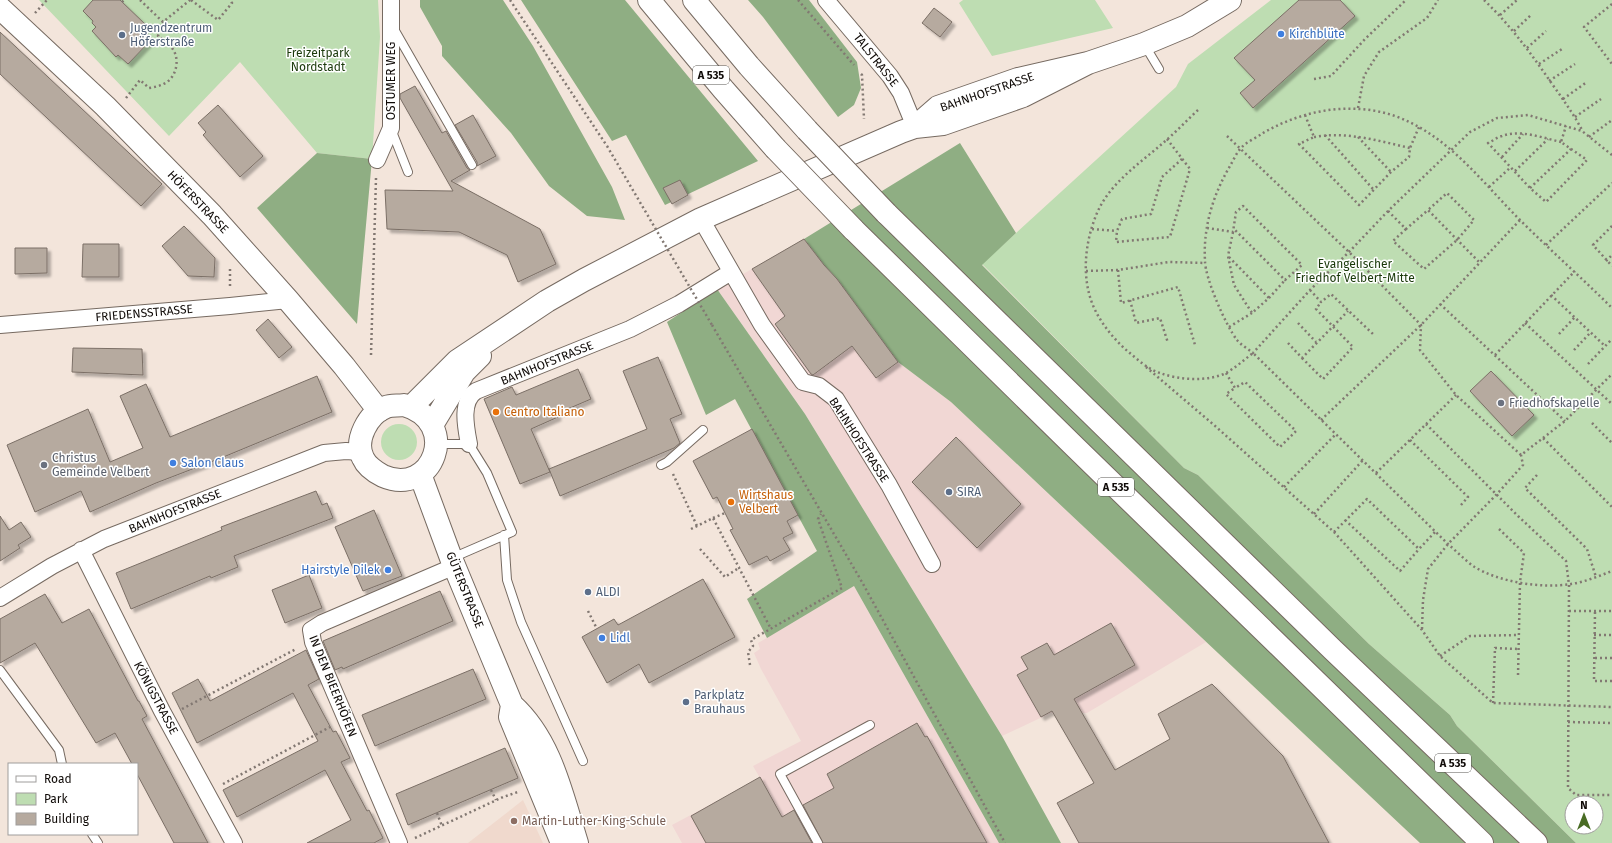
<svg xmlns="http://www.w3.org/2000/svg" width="1612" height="843" viewBox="0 0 1612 843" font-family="'Fira Sans',sans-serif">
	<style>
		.industrial { fill: #f1d7d4 }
		.education { fill: #f0d9cd }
		.green { fill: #beddb2; fill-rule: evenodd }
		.forest { fill: #8fae83 }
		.building { fill: #b6aa9f; stroke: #7b6f66; filter: url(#shadow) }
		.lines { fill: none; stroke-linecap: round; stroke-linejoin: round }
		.lane-casing { stroke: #766a61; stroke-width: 10 }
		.street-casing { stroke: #766a61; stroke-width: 18 }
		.secondary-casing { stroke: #766a61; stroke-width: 24 }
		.highway-casing { stroke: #766a61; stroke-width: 24 }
		.path { stroke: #827872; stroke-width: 2.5; stroke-dasharray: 2 3; stroke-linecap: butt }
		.lane { stroke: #fff; stroke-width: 8 }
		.street { stroke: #fff; stroke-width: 16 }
		.secondary { stroke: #fff; stroke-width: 22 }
		.highway { stroke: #fff; stroke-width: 22 }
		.highway-bridge-casing { stroke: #766a61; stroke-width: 24; stroke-linecap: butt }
		.path-bridge { stroke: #827872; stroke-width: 2.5; stroke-dasharray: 2 3; stroke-linecap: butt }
		.highway-bridge { stroke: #fff; stroke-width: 22 }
		.shop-dot { fill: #3f7fe0; stroke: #fff; stroke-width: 1.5 }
		.service-dot { fill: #5c6f8a; stroke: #fff; stroke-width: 1.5 }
		.worship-dot { fill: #6b7280; stroke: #fff; stroke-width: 1.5 }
		.food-dot { fill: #e8710a; stroke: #fff; stroke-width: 1.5 }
		.education-dot { fill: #8d6e63; stroke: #fff; stroke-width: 1.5 }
		.labels { text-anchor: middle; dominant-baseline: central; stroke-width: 3; stroke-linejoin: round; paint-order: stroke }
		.shield { fill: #fff; stroke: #575451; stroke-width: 1 }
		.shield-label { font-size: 11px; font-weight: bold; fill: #0f0a07 }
		.service-label { font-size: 12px; fill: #4e5e75; stroke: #fff; text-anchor: start }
		.shop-label { font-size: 12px; fill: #366cbe; stroke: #fff; text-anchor: start }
		.park-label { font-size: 12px; fill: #1a390a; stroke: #fff }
		.street-label { font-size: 12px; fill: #0f0a07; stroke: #fff }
		.worship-label { font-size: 12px; fill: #5b616d; stroke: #fff; text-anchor: start }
		.food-label { font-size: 12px; fill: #c56008; stroke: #fff; text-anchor: start }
		.education-label { font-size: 12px; fill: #785e54; stroke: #fff; text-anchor: start }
	</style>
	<defs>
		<filter id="shadow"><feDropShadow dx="3.5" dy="3.5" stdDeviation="1" flood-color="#0004"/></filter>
	</defs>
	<rect width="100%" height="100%" fill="#f3e5db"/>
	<path class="industrial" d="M804,239L824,265L837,279L898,362L951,402L1206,642L1087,713L1053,712L1002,736L805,414L717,289Z
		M854,586L999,843H682L672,825L760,778L753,766L801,741L761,669L754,653L760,649L758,643Z"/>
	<path class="education" d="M523,800L543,843H468Z"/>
	<path class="green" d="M39,0H378L380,37L372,159L317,153L240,62L169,136Z
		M963,0H1095L1113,28L992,56L959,3Z
		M1271,0H1612V843H1576L1457,726L1450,715L1369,644L1198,475L1184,468L982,264L1176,87L1188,64ZM1572,803H1596V827H1572Z
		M381 442a18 18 0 1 1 36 0a18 18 0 1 1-36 0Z"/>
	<path class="forest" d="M420,0H503L533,46L612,187L625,220L587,216L549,186L511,133L442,56V46L420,7Z
		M521,0H625L758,161L665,205L626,135L612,141Z
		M748,0H809L857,62L861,88L854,105L838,117L763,17Z
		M960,143L1016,233L982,265L1184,468L1198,475L1369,644L1450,715L1457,726L1576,843H1420L951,402L898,362L837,279L824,265L804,239Z
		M317,153L372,159L357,324L257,208Z
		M717,289L805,414L1002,736L1061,843H999L854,586L767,638L747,599L817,551L735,399L706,415L667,322Z"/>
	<path class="building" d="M93,0H120L146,25L142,29L152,39L128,64L118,55L116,57L92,31L96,27L92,23L93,21L83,11Z
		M1299,0H1340L1355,16L1253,108L1240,93L1255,80L1234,58Z
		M934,8L952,22L940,37L922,23Z
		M0,32L162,184L141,206L0,74Z
		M415,86L442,133L446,131L467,168L470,170L451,181L540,229L556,264L518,282L507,255L459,232L387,229L385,190L453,191L400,98V94Z
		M218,105L263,156L240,177L203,135L206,132L198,123Z
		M473,115L496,156L477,166V162L455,125Z
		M680,180L688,195L672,204L663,188Z
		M184,226L215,258L214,277L188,276L162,246Z
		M804,239L824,265L837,279L898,362L876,378L852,346L813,375L811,374L775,324L785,316L752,269Z
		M83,244H119V277H82Z
		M15,248H47V273L15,274Z
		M268,319L292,347L279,358L256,330Z
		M73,348L142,349L143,375L72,372Z
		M658,357L682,414L670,419L680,443L674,448L560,496L549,469L647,429L623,371Z
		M578,369L591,399L556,414L558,417L531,429L550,472L520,484L484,399L512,387L516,395Z
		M1491,371L1534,415L1512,436L1470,391Z
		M317,376L332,412L221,458L156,483L90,512L81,491L35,512L7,445L88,409L110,462L143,448L120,396L146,384L170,437Z
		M752,429L798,515L787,521L793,533L783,538L790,550L770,561L767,556L749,565L730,530L733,529L717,497L713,499L693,461Z
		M956,437L1021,504L977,548L912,482Z
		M316,491L322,505L327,503L333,518L234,556L238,567L211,578L210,576L131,609L116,573L222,530L221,527Z
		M374,510L402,576L363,591L335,527Z
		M0,516L9,530L21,522L31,537L18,545L20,548L0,561Z
		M309,575L322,608L285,623L272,590Z
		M703,579L735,637L649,683L639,664L607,683L582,637L614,619L618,625Z
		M440,591L453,621L343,669L342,667L335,670L323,641Z
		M45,594L62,623L89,609L138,701H139L147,716L142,719L208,843H174L137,774V764H132L115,733L96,743L35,643L0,663V619Z
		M1111,623L1135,665L1074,699L1115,770L1170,739L1158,714L1212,684L1283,756L1329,843H1079L1057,803L1094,783L1052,711L1041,717L1017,675L1028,669L1021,657L1047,643L1054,655Z
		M306,650L319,679L308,685L333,732L336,731L350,758L341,762L367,811L369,810L383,838L374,843H307L351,820L325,770L237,817L223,790L318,741L293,693L197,743L172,693L198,679L210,701Z
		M473,669L486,699L375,746L362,715Z
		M917,723L925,737L927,736L987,843H823L803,805L834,788L827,774Z
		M505,748L518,778L408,825L396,794Z
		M760,777L782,817L794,810L812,843H706L691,816Z"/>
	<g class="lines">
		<defs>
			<path id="lane" d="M394,29L472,165
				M1144,44L1159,69
				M391,129L408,172
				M437,444H469L487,473L512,532L452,558
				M661,465L667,462L703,430
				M504,535L507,580L521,622L583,761
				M0,670L59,750L62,764
				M92,834L98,843
				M818,843L780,774L870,725"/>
			<path id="street" d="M826,0L890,76L901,93L915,127
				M377,160L391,128V0
				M701,219L762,325L803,382L819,386L836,399L889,485L932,564
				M0,325L230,306L288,300
				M469,444C466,428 460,401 476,391L630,329L679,304L731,272
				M81,550L162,711L234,843
				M0,598L52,566L104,539L324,453L346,451L360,452
				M399,843L313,642L311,630L322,623L455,566"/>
			<path id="secondary" d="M0,8L105,106L212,215L288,300L344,366L379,411
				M915,127L938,107L1018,79L1088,63L1144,44L1187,26L1230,0
				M404,405C462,422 433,498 383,476C375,472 366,465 363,458C354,440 368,414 386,407C391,405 398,406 404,405Z
				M411,407L457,361L547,301L584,280L701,219L901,132L915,127L943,124L1023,96L1088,63
				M432,425L464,372L480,356
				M420,474L451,558L512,705C551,740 562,795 577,843
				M512,705L510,717L562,843"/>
			<path id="highway" d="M649,0L723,89L775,148
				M694,0L749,66L807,130
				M886,213L1333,650L1536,843
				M853,229L1076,448L1482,843"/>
		</defs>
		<use href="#lane" class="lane-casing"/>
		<use href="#street" class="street-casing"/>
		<use href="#secondary" class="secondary-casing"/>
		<use href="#highway" class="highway-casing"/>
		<path class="path" d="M140,0L163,22L190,0
			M191,0L218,20L232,3L230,0
			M510,0L607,146
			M798,0L854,65
			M1484,0C1510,25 1530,52 1550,81C1562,98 1573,113 1582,130
			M122,2L124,0
			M1612,4L1584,27L1612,64
			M35,13L47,0
			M1500,15L1517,0
			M1514,31L1531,15
			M1527,48L1546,31
			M1539,64L1562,49
			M861,74L862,75L864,119
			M1314,79L1331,76L1365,39L1406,0
			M1549,81L1575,64
			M126,98L140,80L149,88C155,87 161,86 167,82C177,75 180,58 172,48C168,43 162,39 158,36L163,22
			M1563,99L1587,82
			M1358,108L1364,76L1379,52L1427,18L1438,0
			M1198,110C1186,121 1175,133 1163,143C1139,164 1110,183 1097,213C1086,239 1082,270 1090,297C1096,317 1110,335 1125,349C1136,358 1147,369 1160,373C1179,380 1207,382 1226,373C1235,368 1244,360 1253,353L1448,544C1456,551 1464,559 1473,566C1498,582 1542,589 1571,584C1585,582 1599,576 1612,571
			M1305,115L1314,137L1299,144L1359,205L1391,172L1409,157L1410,148L1419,127
			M1575,117L1601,99
			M1325,135L1373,189
			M1227,136L1349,252L1421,325L1420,350L1456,395L1521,455L1543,438L1612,507
			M1314,137C1346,131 1379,141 1410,148
			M1358,137L1391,172
			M1589,137L1612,120
			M1167,139L1190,169L1170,237L1116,242L1117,231L1122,219L1151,214L1162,177L1182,159
			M1561,142C1543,138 1520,129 1502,136C1497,137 1493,141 1488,143L1530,188L1546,202L1587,160L1561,142L1566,126
			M1612,155L1582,131L1528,115L1497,118L1470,132L1388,211L1349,252L1310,290L1253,353C1248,349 1241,345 1237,340C1226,326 1205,278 1205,261C1203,227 1213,195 1230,166C1233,161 1236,154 1240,149C1246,142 1256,138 1263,133C1303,110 1351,101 1395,116C1448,135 1482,182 1520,220C1550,250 1582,278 1612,308
			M1502,157L1523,134
			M1515,171L1548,139
			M1489,187L1511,167
			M1530,188L1571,149
			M1388,211L1406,229L1428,210L1479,262
			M1612,226L1593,245L1612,266
			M1207,228L1233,232L1236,212L1243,206L1302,265L1285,280L1234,229
			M1092,229L1117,231
			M1406,229L1393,241L1424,269L1457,240L1474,220L1447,193L1428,210
			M1233,232L1228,256L1234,285L1252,313L1269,298L1285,280
			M1546,245L1612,183
			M1229,257L1269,298
			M1606,261L1612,255
			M230,269V288
			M1118,270L1121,303L1178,287L1195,345
			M1086,271L1118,270L1169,262L1205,263
			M1310,290L1321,302L1331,294L1374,335
			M1551,295L1605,346
			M1130,300L1136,323L1160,318L1168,343
			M1440,304L1565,421
			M1298,323L1316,342
			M1525,323L1612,404
			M712,325L862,582L1005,843
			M1229,327L1252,313
			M1559,334L1575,317
			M1288,343L1302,358L1348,311
			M1574,350L1591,332
			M371,355L376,178
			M1495,355L1575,271
			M1302,358L1323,379L1353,347L1316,309L1321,302
			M1588,364L1612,339
			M1146,367L1214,425L1334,532L1422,630L1440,656L1493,703L1612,707
			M1226,373L1235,388L1245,382L1296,431L1280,447L1226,394L1235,388
			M1321,420L1421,325L1520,220
			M1592,423L1612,443
			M1426,424L1518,516L1566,561L1569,585L1568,788L1576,795H1612
			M1543,438L1565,421L1612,374
			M1410,440L1468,497L1461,505
			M1376,473L1456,395
			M673,474L697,526
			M1537,475L1525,488L1587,549L1596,577
			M1284,487L1336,434
			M1314,514L1363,460
			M713,518L725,513
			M1345,520L1400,571L1419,549
			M691,529L713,518L771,629
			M1499,529L1524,553L1520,582L1518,676
			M1334,532L1367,499L1419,549L1435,532
			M700,549L725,577L740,567
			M588,611L597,629
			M1569,611H1612
			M1595,612L1594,681H1612
			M1422,629L1423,600L1428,569L1448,544L1497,494L1523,465L1521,455
			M1594,635H1612
			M1440,656L1470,636L1518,635
			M1595,658H1612
			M750,665L748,652L753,646L751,640L842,588L818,519L821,514
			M1493,703L1495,648L1518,649
			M182,709L296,649
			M1568,722L1612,723
			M223,784L330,727
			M491,790L496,800
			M437,813L442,826
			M415,838L503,797L518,792"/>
		<use href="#lane" class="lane"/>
		<use href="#street" class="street"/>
		<use href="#secondary" class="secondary"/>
		<use href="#highway" class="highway"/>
		<defs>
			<path id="highway-bridge" d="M807,130L886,213
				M775,148L853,229"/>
		</defs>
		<use href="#highway-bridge" class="highway-bridge-casing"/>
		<path class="path-bridge" d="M607,146L712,325"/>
		<use href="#highway-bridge" class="highway-bridge"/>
	</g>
	<g class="shop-dot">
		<circle cx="1281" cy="34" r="4"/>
		<circle cx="173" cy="463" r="4"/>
		<circle cx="388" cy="570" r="4"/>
		<circle cx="602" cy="638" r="4"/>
	</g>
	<g class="service-dot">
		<circle cx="122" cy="35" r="4"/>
		<circle cx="949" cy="492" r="4"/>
		<circle cx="588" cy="592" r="4"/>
		<circle cx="686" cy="702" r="4"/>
	</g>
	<g class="worship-dot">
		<circle cx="1501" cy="403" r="4"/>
		<circle cx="44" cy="465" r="4"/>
	</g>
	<g class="food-dot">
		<circle cx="496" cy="412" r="4"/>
		<circle cx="731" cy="502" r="4"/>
	</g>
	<circle class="education-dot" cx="514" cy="821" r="4"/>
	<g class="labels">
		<g class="shield">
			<rect x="693" y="66" width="36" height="18" rx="3"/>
			<rect x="1098" y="478" width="36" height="18" rx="3"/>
			<rect x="1435" y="754" width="36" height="18" rx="3"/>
		</g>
		<g class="shield-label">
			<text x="711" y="75">A 535</text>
			<text x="1116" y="487">A 535</text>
			<text x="1453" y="763">A 535</text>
		</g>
		<g class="service-label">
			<text x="130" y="28">Jugendzentrum<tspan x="130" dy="14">Höferstraße</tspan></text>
			<text x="957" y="492">SIRA</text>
			<text x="596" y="592">ALDI</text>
			<text x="694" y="695">Parkplatz<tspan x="694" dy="14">Brauhaus</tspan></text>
		</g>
		<g class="shop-label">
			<text x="1289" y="34">Kirchblüte</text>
			<text x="181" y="463">Salon Claus</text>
			<text x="380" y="570" text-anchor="end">Hairstyle Dilek</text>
			<text x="610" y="638">Lidl</text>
		</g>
		<g class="park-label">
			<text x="318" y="53">Freizeitpark<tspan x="318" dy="14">Nordstadt</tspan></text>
			<text x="1355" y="264">Evangelischer<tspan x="1355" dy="14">Friedhof Velbert-Mitte</tspan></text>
		</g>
		<g class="street-label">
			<text transform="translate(876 60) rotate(52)">TALSTRASSE</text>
			<text transform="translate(391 81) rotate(-90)">OSTUMER WEG</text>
			<text transform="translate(987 92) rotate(-19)">BAHNHOFSTRASSE</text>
			<text transform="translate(198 202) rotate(46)">HÖFERSTRASSE</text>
			<text transform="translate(144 313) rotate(-5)">FRIEDENSSTRASSE</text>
			<text transform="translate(547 363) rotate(-22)">BAHNHOFSTRASSE</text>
			<text transform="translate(859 440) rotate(57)">BAHNHOFSTRASSE</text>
			<text transform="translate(175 511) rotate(-22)">BAHNHOFSTRASSE</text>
			<text transform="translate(465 590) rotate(68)">GÜTERSTRASSE</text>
			<text transform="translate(333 686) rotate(68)">IN DEN BIEERHÖFEN</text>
			<text transform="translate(156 698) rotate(62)">KÖNIGSTRASSE</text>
		</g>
		<g class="worship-label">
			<text x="1509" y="403">Friedhofskapelle</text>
			<text x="52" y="458">Christus<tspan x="52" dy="14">Gemeinde Velbert</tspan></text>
		</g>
		<g class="food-label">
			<text x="504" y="412">Centro Italiano</text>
			<text x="739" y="495">Wirtshaus<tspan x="739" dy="14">Velbert</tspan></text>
		</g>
		<g class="education-label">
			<text x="522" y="821">Martin-Luther-King-Schule</text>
		</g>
	</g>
	<rect x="8" y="763" width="130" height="72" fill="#ffffff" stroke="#9f9d9c"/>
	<rect x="16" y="776" width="20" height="6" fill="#ffffff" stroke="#9f9d9c"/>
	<text x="44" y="783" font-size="12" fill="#0f0a07">Road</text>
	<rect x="16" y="793" width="20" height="12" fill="#beddb2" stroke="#9f9d9c"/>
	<text x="44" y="803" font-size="12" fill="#0f0a07">Park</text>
	<rect x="16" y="813" width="20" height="12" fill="#b6aa9f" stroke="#9f9d9c"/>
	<text x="44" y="823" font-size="12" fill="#0f0a07">Building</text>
	<g transform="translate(1584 815)"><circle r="19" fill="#ffffff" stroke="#9f9d9c"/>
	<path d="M0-3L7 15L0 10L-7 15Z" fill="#496c24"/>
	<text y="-6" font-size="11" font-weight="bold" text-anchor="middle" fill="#0f0a07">N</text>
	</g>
</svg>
